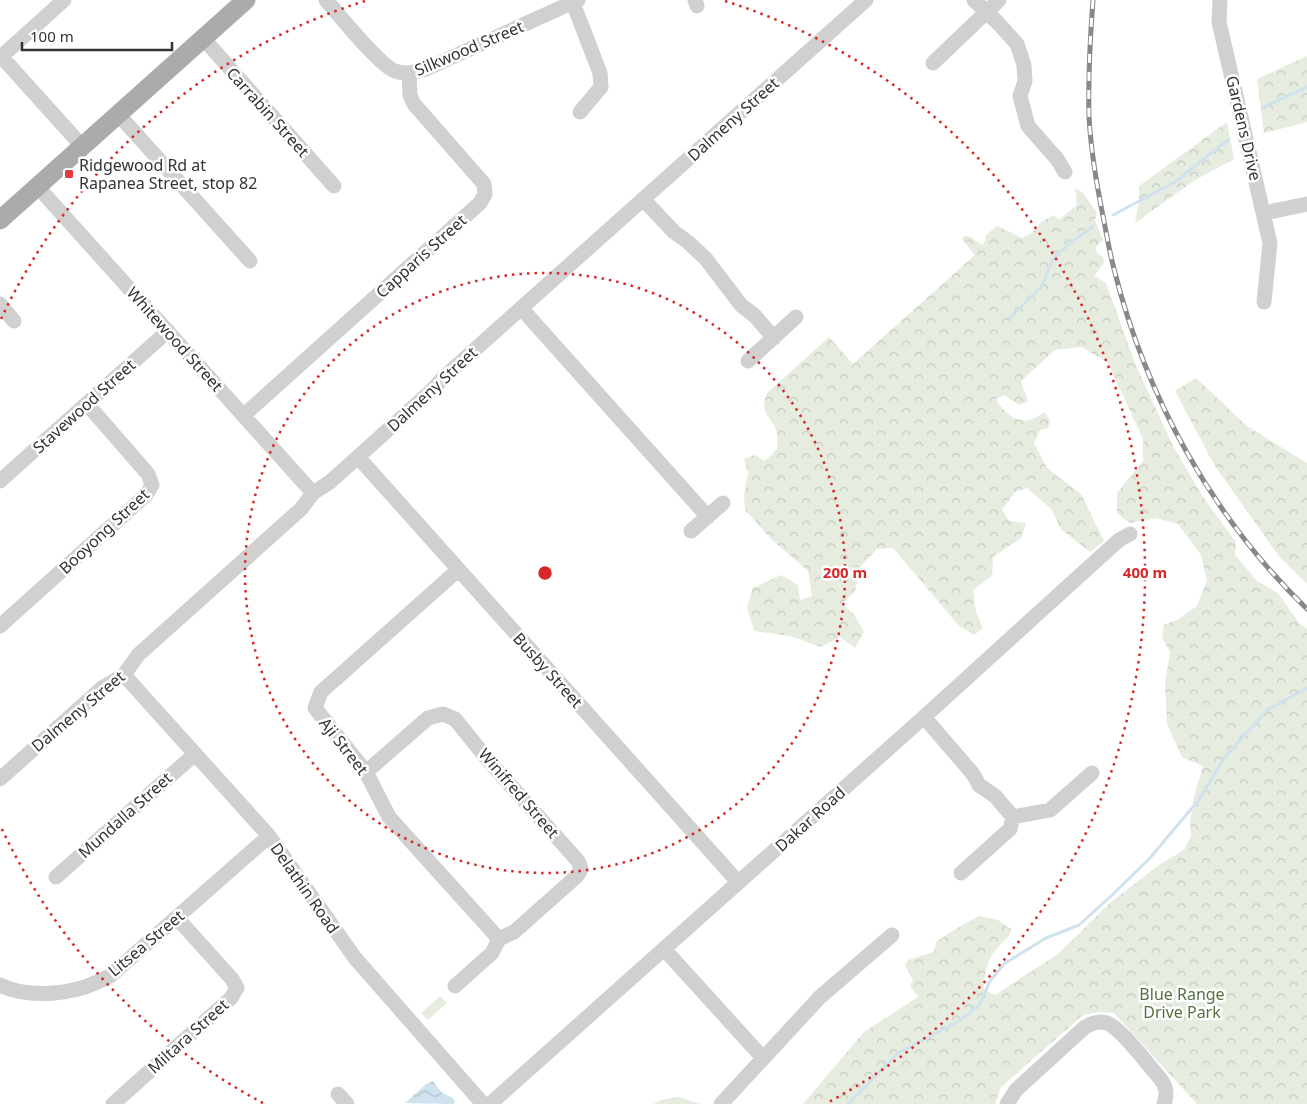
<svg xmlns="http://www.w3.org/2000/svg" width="1307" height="1104" viewBox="0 0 1307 1104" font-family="'Noto Sans',sans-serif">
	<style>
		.grass { fill: #e6ecdf }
		.forest { fill: url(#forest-crowns) }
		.water { fill: url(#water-waves) }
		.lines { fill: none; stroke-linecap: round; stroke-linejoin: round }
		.stream { stroke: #cfe2ee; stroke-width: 3 }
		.minor { stroke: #d0d0d0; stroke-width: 15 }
		.major { stroke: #ababab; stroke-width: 19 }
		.rail-casing { stroke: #888; stroke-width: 5 }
		.rail { stroke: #fff; stroke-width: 3; stroke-dasharray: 9; stroke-linecap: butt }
		.ring { fill: none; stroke: #d62828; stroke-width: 2.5; stroke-dasharray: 2.5 5 }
		.poi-dot { fill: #e63946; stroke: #fff; stroke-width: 2 }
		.labels { text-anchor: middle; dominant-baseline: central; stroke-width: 5; stroke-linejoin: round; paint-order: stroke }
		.street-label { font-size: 16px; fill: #333; stroke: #fff }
		.poi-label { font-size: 16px; fill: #333; stroke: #fff; text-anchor: start }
		.park-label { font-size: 16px; fill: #56703f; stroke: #fff }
		.centre { fill: #d62828; stroke: #fff; stroke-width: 2.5 }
		.ring-label { font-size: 15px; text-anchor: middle; font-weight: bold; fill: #d62828; stroke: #fff; stroke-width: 5; stroke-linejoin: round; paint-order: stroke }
	</style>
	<defs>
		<pattern id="forest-crowns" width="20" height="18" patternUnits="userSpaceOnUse" patternTransform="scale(1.25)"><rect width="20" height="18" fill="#e6ecdf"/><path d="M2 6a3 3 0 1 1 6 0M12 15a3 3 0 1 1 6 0" fill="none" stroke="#c6cbc0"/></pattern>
		<pattern id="water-waves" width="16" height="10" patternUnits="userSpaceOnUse" patternTransform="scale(1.25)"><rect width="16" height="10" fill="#cfe2ee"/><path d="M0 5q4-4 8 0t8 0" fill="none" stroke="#b2c2cd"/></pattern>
	</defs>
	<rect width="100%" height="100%" fill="#fff"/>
	<path class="grass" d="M440,996L447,1003L428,1020L421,1013Z"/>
	<path class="forest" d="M1307,56V122L1264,133L1257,79Z
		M1227,122L1234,159L1195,180L1135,223L1139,202V186Z
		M1075,188L1083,193L1097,213L1095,220L1103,240L1096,247L1097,253L1103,257L1104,263L1094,276L1106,283L1137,368L1173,446L1203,497L1236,542L1235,555L1257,581L1278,593L1299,623L1307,629V1104H1197L1114,1013L1098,1012L1083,1015L1001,1087L995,1104H803L864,1032L918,997L910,986L913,980L905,965L908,960L934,952L936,942L952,931L979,916L998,920L1012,930C1006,942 1001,942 994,952C987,962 983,978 984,990L995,995L1058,954L1111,902L1159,865L1184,850L1191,836L1190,822L1195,793L1203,766L1182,757L1167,724L1165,683L1170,652L1162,637L1164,625L1177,620L1197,606L1207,581L1201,555L1178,524L1156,518L1130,523L1117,513V493L1143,461V439L1108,363L1082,347L1055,350L1021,381L1028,401L1019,405L1004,395L996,399C1002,411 1015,423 1030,420C1035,418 1040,415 1045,412L1050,421L1048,428L1040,430L1034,443L1047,468L1081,494L1104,541L1090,552L1061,529L1051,509L1027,488L1015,492L1002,510L1009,521L1026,523L1021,538L993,557L992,576L973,590L976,612L983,628L974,635L959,626L893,548L877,549L860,567L855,591L842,604L853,613L864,632L855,648L840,637L821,647L790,636L754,631L747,607L753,588L781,575L798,585L800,600L812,596L808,571L772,540L745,510L744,495L748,473L744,459L755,455L765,461L777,449C777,444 778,438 777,433C774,416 758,417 767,393L829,337L853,364L975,255L962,239L964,236H969L982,245L986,240L985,236L997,226L1022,238L1032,233L1041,222L1054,215L1059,220L1077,205Z
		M1196,378L1247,426L1307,463V584L1278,555L1215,466L1175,391Z
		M679,1097L700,1104H653L661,1100Z"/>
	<path class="water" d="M433,1081L441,1092L453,1098L455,1102L454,1104L405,1103L426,1084Z"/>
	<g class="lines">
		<path class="stream" d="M1262,108L1307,87
			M1113,215L1175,182L1229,139
			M1010,318L1042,286L1053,259L1068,245L1092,227
			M848,1104L898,1053L959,1021L979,1005L990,981L1004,964L1046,938L1079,925L1110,897L1149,859L1198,801L1225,757L1267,710L1307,688"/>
		<path class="minor" d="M326,0C339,15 379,65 395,71C406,75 414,72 426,69L578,0
			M695,0L697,6
			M974,0L999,24L1017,44L1024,65L1025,81L1020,96L1028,126L1057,159L1065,172
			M1220,0L1219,22L1270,243L1264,302
			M573,3L600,73L601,87L580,112
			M203,38L334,186
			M0,55L82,146
			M2,56L64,0
			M933,63L999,0
			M118,114L250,261
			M37,186L313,493
			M643,199L674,232L688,242L706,259L741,305L755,316L774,338
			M1264,213L1307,204
			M0,304L14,321
			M521,308L708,517
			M748,361L796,317
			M244,415L480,203L485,194L484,184L414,104L410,95L409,74
			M358,457L738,882
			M0,481L168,331
			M691,531L723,503
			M458,570L321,692L315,708L366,772L389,817L499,939
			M0,626L146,495L152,485L148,474L87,404
			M124,675L269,836L355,958L483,1104
			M924,717L973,774L979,785L995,796L1013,817L1010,829L961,873
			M366,772L428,718L443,714L455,719L488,760L578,861L581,869L577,876L514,932L499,939
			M0,779L102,688L124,675L138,655L301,509L313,493L330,482L430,392L443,378L866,0
			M1013,817L1050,810L1092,773
			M56,877L195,754
			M664,949L763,1058
			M0,985C24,997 59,995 85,987C93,984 102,980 110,976L269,836
			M455,986L492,953L499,939
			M338,1094L347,1104
			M113,1104L231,998L237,988L232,979L177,918
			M490,1104L924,717L1119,540L1130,534
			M721,1104L820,997L892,935
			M1007,1104L1016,1090L1085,1027C1092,1023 1099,1020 1107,1023C1121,1028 1148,1065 1159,1077C1166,1086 1168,1093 1164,1104"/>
		<path class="major" d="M0,220L246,0"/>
		<defs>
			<path id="rail" d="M1093,0C1090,39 1088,78 1089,117C1091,152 1097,187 1104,221C1107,237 1110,254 1114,269C1146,397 1212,517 1307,609"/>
		</defs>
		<use href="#rail" class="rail-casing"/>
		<use href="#rail" class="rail"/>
	</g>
	<g class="ring">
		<circle cx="545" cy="573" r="300"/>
		<path d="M263 1103A600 600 0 0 1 1 827M1 319A600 600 0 0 1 365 1M725 1A600 600 0 0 1 827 1103"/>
	</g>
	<rect class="poi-dot" x="64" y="169" width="10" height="10" rx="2.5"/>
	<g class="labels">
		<g class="street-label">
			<text transform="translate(469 48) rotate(-23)">Silkwood Street</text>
			<text transform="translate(268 112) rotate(48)">Carrabin Street</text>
			<text transform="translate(733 119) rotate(-42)">Dalmeny Street</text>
			<text transform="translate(1244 128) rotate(77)">Gardens Drive</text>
			<text transform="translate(421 256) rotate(-42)">Capparis Street</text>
			<text transform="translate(175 339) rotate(48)">Whitewood Street</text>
			<text transform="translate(432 389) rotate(-43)">Dalmeny Street</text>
			<text transform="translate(84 406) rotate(-42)">Stavewood Street</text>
			<text transform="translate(104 531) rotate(-43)">Booyong Street</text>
			<text transform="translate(548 670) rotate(48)">Busby Street</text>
			<text transform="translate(78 711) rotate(-40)">Dalmeny Street</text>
			<text transform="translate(344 746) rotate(52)">Aji Street</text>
			<text transform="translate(519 793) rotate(49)">Winifred Street</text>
			<text transform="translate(125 815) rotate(-42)">Mundalla Street</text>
			<text transform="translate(810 819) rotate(-42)">Dakar Road</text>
			<text transform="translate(305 888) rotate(55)">Delathin Road</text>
			<text transform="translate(146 943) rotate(-40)">Litsea Street</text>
			<text transform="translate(188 1036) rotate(-42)">Miltara Street</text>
		</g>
		<g class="poi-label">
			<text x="79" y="165">Ridgewood Rd at<tspan x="79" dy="18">Rapanea Street, stop 82</tspan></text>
		</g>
		<g class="park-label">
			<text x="1182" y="994">Blue Range<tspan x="1182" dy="18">Drive Park</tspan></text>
		</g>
	</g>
	<circle cx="545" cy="573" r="8" class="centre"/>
	<g class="ring-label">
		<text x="845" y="578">200 m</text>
		<text x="1145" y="578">400 m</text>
	</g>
	<path d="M22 42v8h150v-8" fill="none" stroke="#333333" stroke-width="2.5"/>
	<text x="30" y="42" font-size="15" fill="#333333" stroke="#ffffff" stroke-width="4" paint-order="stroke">100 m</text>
</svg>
